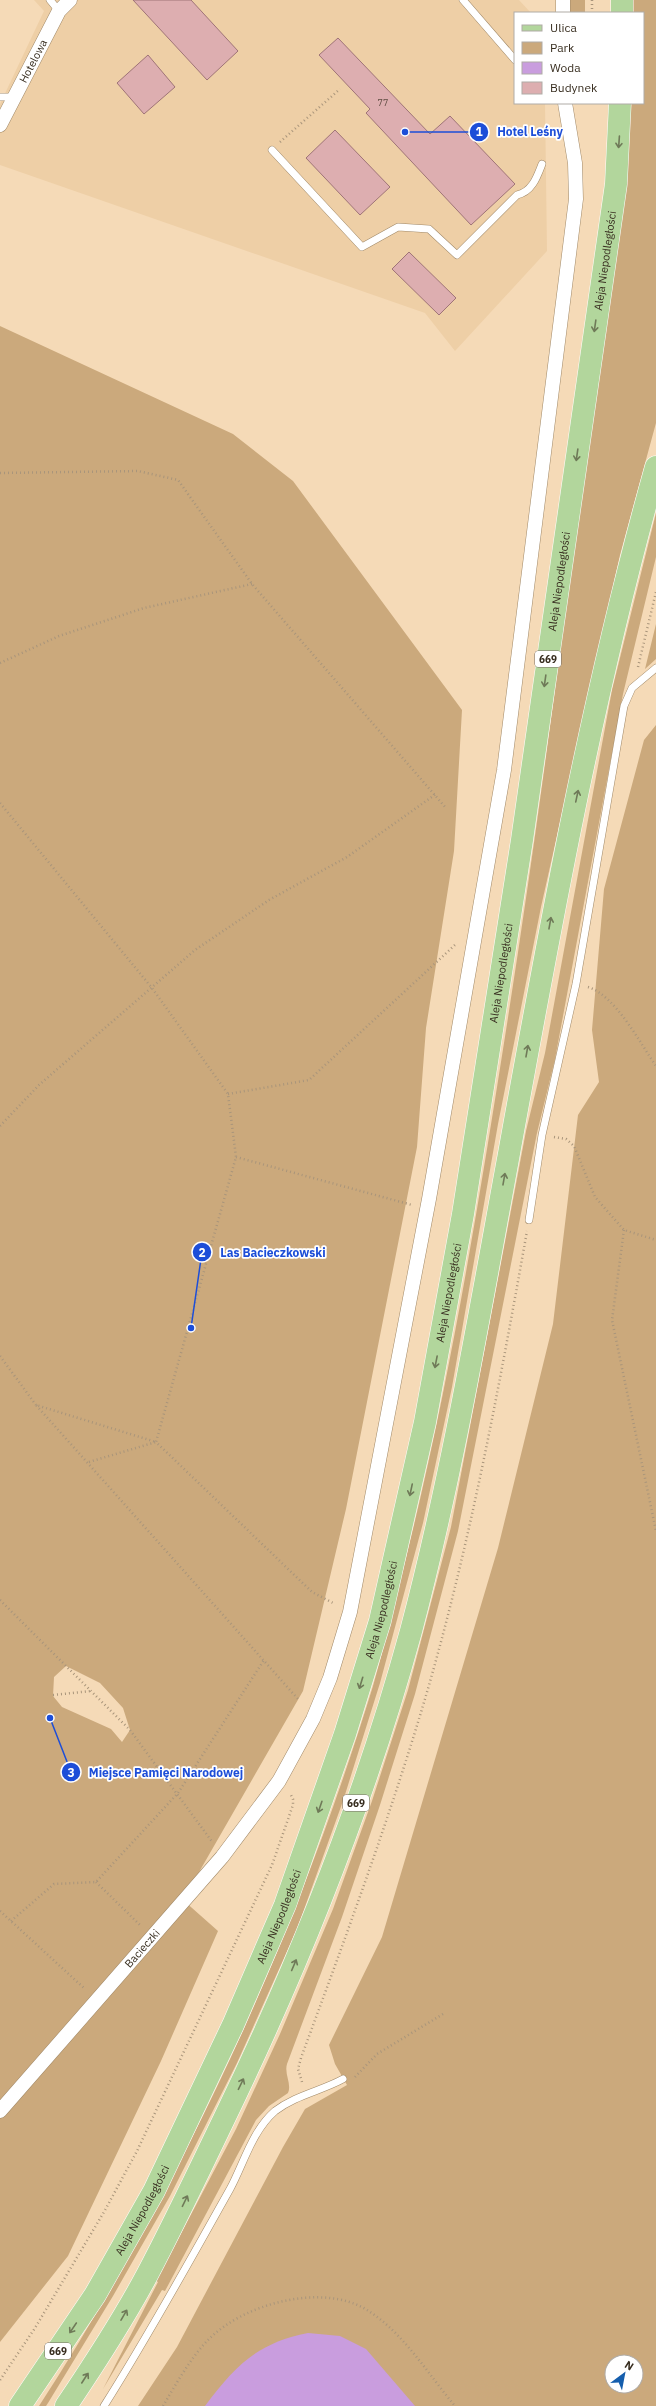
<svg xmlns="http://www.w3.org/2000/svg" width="656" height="2406" viewBox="0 0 656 2406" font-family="'IBM Plex Sans',sans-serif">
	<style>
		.built { fill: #eecfa6 }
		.green { fill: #cba97c; fill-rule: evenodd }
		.water { fill: #c99dde }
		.building { fill: #ddaeb0; stroke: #9f7477 }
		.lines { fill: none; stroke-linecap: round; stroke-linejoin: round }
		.service-casing { stroke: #a18968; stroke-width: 8 }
		.minor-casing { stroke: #a18968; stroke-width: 15 }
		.primary-casing { stroke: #fff; stroke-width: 23 }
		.path { stroke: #a9957b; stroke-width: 2.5; stroke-dasharray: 1 3; stroke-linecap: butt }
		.service { stroke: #fff; stroke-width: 7 }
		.minor { stroke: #fff; stroke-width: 14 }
		.primary { stroke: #b2d69c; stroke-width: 22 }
		.oneway { stroke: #6f7a58 }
		.labels { text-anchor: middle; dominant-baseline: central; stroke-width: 3.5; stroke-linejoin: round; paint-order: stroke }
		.number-label { font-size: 9px; fill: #614e44 }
		.shield { fill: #fff; stroke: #746d63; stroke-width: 1 }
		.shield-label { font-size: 10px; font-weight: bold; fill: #382e20 }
		.street-label { font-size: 11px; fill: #382e20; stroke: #fff }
		.leader { fill: none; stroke: #1d4ed8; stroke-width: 1.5 }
		.callout-dot { fill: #1d4ed8; stroke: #fff; stroke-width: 1.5 }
		.mark-label { font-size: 12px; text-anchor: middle; font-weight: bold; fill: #fff }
		.callout-label { font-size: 12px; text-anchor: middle; font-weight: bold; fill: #1d4ed8; stroke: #fff; stroke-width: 3.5; stroke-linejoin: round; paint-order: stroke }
	</style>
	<rect width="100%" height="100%" fill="#f5dab7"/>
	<path class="built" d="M34,0H519L531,13H515V103H545L547,251L455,351L425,313L0,165V104L44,11Z"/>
	<path class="green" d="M570,0H585V13H570Z
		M631,0H656V423L620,555L541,907L498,1124L452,1387L423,1523L380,1683L343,1801L297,1929L237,2063L170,2196L113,2296L48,2403L46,2406H39C72,2356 102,2303 132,2251C232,2072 313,1882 373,1686C382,1655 389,1624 397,1593C446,1406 477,1215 507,1024C555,718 590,411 627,103H643V13H630Z
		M0,326L233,434L293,481L462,710L454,851L426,1028L417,1147L346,1509L303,1691L183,1900L218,1931L161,2061L68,2256L0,2342ZM66,1666L100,1683L123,1708L130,1730L122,1742L111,1729L62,1707L53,1696L54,1677Z
		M656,513V557L623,694L555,1059L537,1133L458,1531L415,1694L380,1805L342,1917L287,2064C284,2074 292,2084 288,2093L269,2106L256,2120L165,2291L162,2290L103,2389L158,2282L156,2281L236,2129L280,2034L333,1909L372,1801L408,1690L451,1527L526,1131L545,1053L612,690Z
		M656,624V659L645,669Z
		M656,725V2406H138L177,2347L283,2147L305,2109L347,2085L335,2064L329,2045L382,1937L498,1548L553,1324L578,1115L599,1082L592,1030L604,889L644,740ZM612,2362H636V2386H612Z"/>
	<path class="water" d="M308,2333L340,2336L366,2349L415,2406H205C235,2366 257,2343 308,2333Z"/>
	<path class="building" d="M133,0H191L238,51L207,80Z
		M338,38L430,134L450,116L515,184L471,225L366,113L370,109L319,55Z
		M148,55L175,87L144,114L117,83Z
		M335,130L390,187L360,215L306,158Z
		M409,252L456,298L439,315L392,269Z"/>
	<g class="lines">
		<defs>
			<path id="service" d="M50,0L59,11
				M463,0L515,60
				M0,97H14
				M272,150L362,247L398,227L429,229L457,255L517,195C532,192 537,177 542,164
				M529,1220L542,1135L576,984L624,706L632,688L656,668
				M104,2406C149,2335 189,2262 230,2189C244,2163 252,2131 275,2111C296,2095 321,2091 343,2079"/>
			<g id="minor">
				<path d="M563,13V0"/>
				<path id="s1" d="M0,125L59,11L70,0"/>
				<path id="s2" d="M0,2111L222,1857L279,1781L313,1719L330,1678L350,1612L429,1199L504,770L576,199L575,163L565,103"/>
			</g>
			<g id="primary">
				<path d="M622,13V0"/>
				<path id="s3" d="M20,2406L95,2295L154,2191L233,2025L285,1905L345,1734L380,1621L425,1422L463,1214L522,840L616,184L620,103"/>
				<path d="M66,2406C95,2363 123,2320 147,2275C174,2224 199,2171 224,2119C300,1962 365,1799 411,1631C452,1476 479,1316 508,1159C550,927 592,694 656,467"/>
			</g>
		</defs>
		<use href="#service" class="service-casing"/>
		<use href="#minor" class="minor-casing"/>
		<use href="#primary" class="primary-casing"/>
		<path class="path" d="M592,0V13
			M280,142L340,89
			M0,473L138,471L178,480L252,584L446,808
			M0,663L59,636L144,608L252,584
			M638,667L656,592
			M0,803L152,988L228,1094L236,1157L156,1442L312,1592L335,1604
			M588,987C615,995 640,1043 656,1066
			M228,1094L309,1080L456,944
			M0,1126L39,1085L195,950L269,900L347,857L436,794
			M554,1137L566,1139L574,1146L595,1197L624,1230L656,1240
			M236,1157L412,1205
			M624,1230L612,1320L656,1531
			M0,1356L36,1405
			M89,1462L156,1442L36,1405L298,1699
			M0,1600L130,1730L213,1843
			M53,1695L91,1691
			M96,1882L141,1926
			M0,1911L85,1989
			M11,1921L54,1884L96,1882L178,1793L264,1660
			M355,2077L377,2054L443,2014
			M302,2082L298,2069L301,2058C345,1939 389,1820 425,1699C470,1545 499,1388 527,1231
			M0,2380L35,2328L104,2212L137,2151L272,1865L293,1805V1799L290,1793
			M163,2406C176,2384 190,2359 207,2341C242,2304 322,2282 367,2310C403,2332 428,2374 455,2406"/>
		<use href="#service" class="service"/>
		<use href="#minor" class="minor"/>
		<use href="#primary" class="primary"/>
	</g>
	<defs><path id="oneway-shaft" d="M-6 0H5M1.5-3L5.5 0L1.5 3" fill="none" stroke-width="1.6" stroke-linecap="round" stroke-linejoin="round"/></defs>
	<g class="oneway">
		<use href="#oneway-shaft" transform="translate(619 142) rotate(94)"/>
		<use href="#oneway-shaft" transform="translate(595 326) rotate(98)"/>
		<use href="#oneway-shaft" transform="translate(577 455) rotate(98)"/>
		<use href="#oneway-shaft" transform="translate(545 681) rotate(98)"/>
		<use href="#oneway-shaft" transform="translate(577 796) rotate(-78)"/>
		<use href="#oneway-shaft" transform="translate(550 923) rotate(-80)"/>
		<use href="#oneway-shaft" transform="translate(527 1051) rotate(-80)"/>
		<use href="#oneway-shaft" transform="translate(504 1179) rotate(-80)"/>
		<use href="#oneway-shaft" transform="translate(436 1362) rotate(101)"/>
		<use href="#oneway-shaft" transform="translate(411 1490) rotate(102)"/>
		<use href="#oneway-shaft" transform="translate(361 1683) rotate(107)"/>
		<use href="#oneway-shaft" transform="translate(320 1807) rotate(109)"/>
		<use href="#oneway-shaft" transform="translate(294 1965) rotate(-67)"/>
		<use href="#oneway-shaft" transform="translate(241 2084) rotate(-64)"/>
		<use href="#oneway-shaft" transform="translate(185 2201) rotate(-64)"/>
		<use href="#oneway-shaft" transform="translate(124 2315) rotate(-60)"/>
		<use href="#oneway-shaft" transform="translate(73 2328) rotate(124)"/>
		<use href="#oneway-shaft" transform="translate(85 2378) rotate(-57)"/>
	</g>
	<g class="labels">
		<g class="number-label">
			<text x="383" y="102">77</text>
		</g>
		<g class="shield">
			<rect x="535" y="651" width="26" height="16" rx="3"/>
			<rect x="343" y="1795" width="26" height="16" rx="3"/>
			<rect x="45" y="2343" width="26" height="16" rx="3"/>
		</g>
		<g class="shield-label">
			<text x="548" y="659">669</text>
			<text x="356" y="1803">669</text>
			<text x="58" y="2351">669</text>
		</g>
		<g class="street-label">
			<text stroke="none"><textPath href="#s1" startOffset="72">Hotelowa</textPath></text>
			<text stroke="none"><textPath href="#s3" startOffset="2247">Aleja Niepodległości</textPath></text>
			<text stroke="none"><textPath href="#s3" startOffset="1923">Aleja Niepodległości</textPath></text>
			<text stroke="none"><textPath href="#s3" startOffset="1527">Aleja Niepodległości</textPath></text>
			<text stroke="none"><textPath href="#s3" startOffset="1203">Aleja Niepodległości</textPath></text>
			<text stroke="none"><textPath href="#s3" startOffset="879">Aleja Niepodległości</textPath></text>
			<text stroke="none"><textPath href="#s3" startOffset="555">Aleja Niepodległości</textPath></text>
			<text stroke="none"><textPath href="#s2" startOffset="216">Bacieczki</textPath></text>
			<text stroke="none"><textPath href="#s3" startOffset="231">Aleja Niepodległości</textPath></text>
		</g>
	</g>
	<path class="leader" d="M405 132L479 132M191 1328L202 1252M50 1718L71 1772"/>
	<g class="callout-dot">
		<circle cx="405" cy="132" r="4"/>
		<circle cx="191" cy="1328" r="4"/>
		<circle cx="50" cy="1718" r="4"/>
		<circle cx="479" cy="132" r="10"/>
		<circle cx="202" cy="1252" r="10"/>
		<circle cx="71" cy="1772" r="10"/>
	</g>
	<g class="mark-label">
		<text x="479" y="136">1</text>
		<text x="202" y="1257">2</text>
		<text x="71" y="1777">3</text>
	</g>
	<g class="callout-label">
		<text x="530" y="136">Hotel Leśny</text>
		<text x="273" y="1257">Las Bacieczkowski</text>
		<text x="166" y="1777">Miejsce Pamięci Narodowej</text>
	</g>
	<rect x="514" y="12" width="130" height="92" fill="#ffffff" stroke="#afaba6"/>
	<rect x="522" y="25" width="20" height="6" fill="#b2d69c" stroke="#afaba6"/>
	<text x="550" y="32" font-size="12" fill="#382e20">Ulica</text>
	<rect x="522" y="42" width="20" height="12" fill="#cba97c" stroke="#afaba6"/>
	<text x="550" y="52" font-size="12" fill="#382e20">Park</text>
	<rect x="522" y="62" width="20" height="12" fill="#c99dde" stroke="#afaba6"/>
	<text x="550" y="72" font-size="12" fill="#382e20">Woda</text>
	<rect x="522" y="82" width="20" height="12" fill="#ddaeb0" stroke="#afaba6"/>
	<text x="550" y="92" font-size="12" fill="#382e20">Budynek</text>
	<g transform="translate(624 2374) rotate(32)"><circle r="19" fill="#ffffff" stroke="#afaba6"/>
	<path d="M0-3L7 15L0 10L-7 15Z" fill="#155ead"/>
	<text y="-6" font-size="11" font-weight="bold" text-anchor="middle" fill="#382e20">N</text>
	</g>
</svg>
